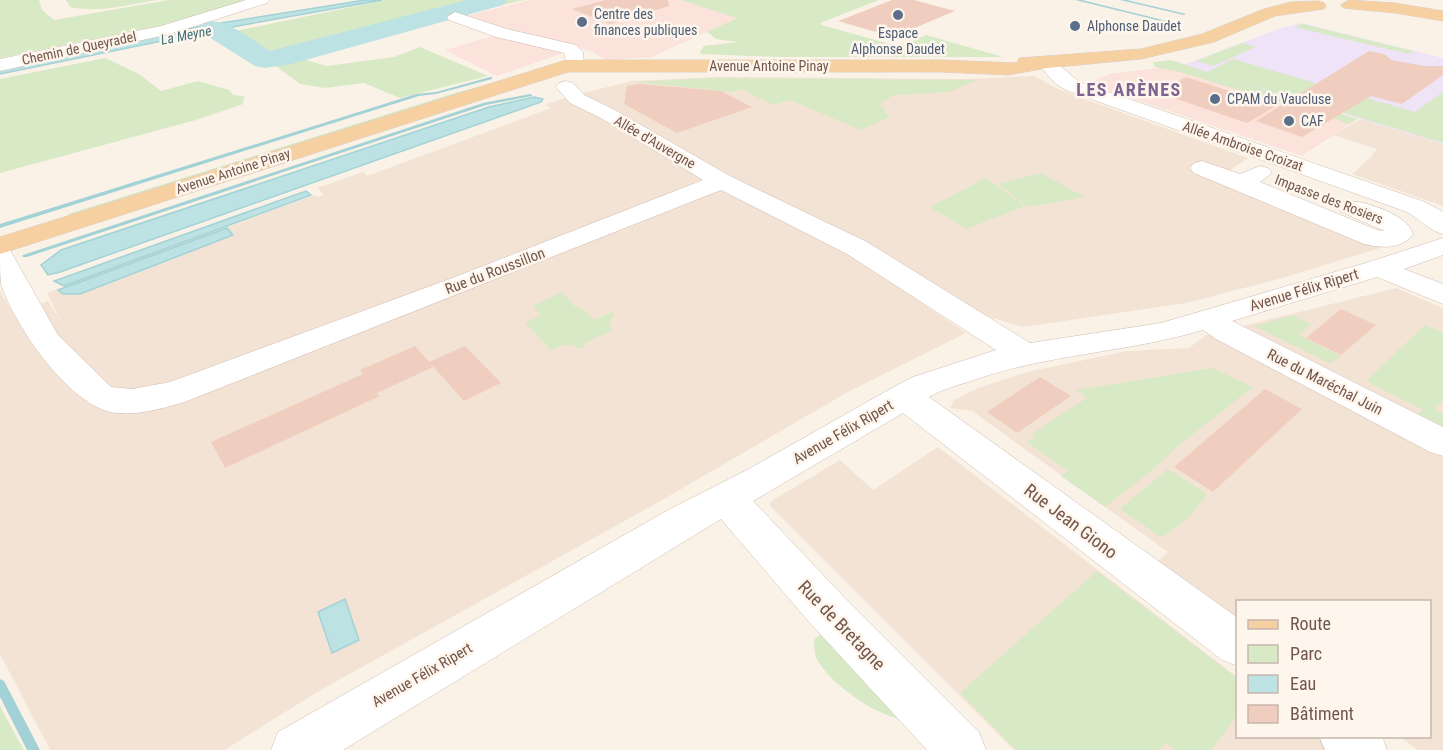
<svg xmlns="http://www.w3.org/2000/svg" width="1443" height="750" viewBox="0 0 1443 750" font-family="'Roboto Condensed',sans-serif">
	<style>
		.residential { fill: #f3e3d5 }
		.commercial { fill: #fbe2db }
		.education { fill: #efe3f8 }
		.green { fill: #d7e9c5 }
		.water { fill: #bce2e4; stroke: #a2d2d6; stroke-width: 1.5 }
		.lines { fill: none; stroke-linecap: round; stroke-linejoin: round }
		.stream { fill: #a2d2d6; fill-rule: evenodd }
		.river { fill: #bce2e4; fill-rule: evenodd }
		.building { fill: #f0cebf }
		.minor-casing { stroke: #cfbbb0; stroke-width: 1 }
		.major-casing { stroke: #d8d0cd; stroke-width: 1 }
		.minor { fill: #fff; fill-rule: evenodd }
		.major { fill: #f7d0a2; fill-rule: evenodd }
		.service-dot { fill: #5c6f8a; stroke: #fef6ed; stroke-width: 2 }
		.labels { text-anchor: middle; dominant-baseline: central; stroke-width: 5; stroke-linejoin: round; paint-order: stroke }
		.far-service-label { font-size: 14px; fill: #4e5e75; stroke: #fef6ed; text-anchor: start }
		.far-water-label { font-size: 14px; font-style: italic; fill: #407478; stroke: #fef6ed }
		.far-street-label { font-size: 14px; fill: #74574c; stroke: #fef6ed }
		.street-label { font-size: 15px; fill: #74574c; stroke: #fef6ed }
		.far-district-label { font-size: 18px; font-weight: bold; letter-spacing: 1.5px; fill: #7d6490; stroke: #fef6ed }
		.near-street-label { font-size: 18px; fill: #74574c; stroke: #fef6ed }
	</style>
	<rect width="100%" height="100%" fill="#fbf2e7"/>
	<path class="residential" d="M1034,76L1054,87L1090,101L1248,158L1224,174L1375,243L1380,248L1286,277L1186,303L1023,327L970,311L855,258L966,333L846,393L664,499L319,691L224,750H50L0,654V291L14,315L48,301L61,322L47,293L314,195L317,197L324,195L317,188L363,172L367,176L551,108L545,105L564,98L631,81L719,77L965,79Z
		M1361,119L1443,144V206L1352,174L1370,158L1377,149L1333,135Z
		M1396,288L1443,308V750H1418L1400,737L1430,736V602H1238L1237,619L1158,561L1168,552L972,411L950,408L954,400L978,388L1027,372L1127,351L1189,348L1206,335Z
		M938,447L1237,677L1238,736L1315,737L1332,750H1014L770,506V502L840,460L873,490Z"/>
	<path class="commercial" d="M530,0H681L738,18L651,57L605,60L592,51L577,48L497,76L445,50L497,35L454,19Z
		M1173,66L1356,120L1302,156L1113,92L1100,86L1096,80L1109,74Z"/>
	<path class="education" d="M1302,23L1443,58V144L1183,65L1281,28Z"/>
	<path class="green" d="M0,0H39L42,10L54,20L169,0H255L203,17L0,58Z
		M66,0H156C128,5 99,13 70,7Z
		M385,0H524L460,15L439,14L322,43L283,57L267,58L226,33Z
		M681,0H879L820,23L822,25L893,45L901,46L926,35L1003,57H780L701,54L700,52L704,46L738,42L716,39L707,32L737,18Z
		M1303,24L1413,51L1409,54L1294,27Z
		M1242,43L1256,47L1213,66L1196,61Z
		M420,47L488,76L400,98L364,83L325,88L300,84L272,63L296,57L327,66L394,57Z
		M105,58L139,74L161,91L198,81L229,90L233,95L244,96L243,104L196,120L0,173V79Z
		M1233,59L1415,112L1443,92V143L1229,78L1358,119L1347,124L1342,121L1176,71L1155,67L1153,62L1171,60L1207,72Z
		M714,78L978,80L948,92L893,95L880,104L889,117L861,130L790,100L773,105L741,89L733,92L636,82Z
		M500,81L70,218L68,214L455,93Z
		M1041,173L1085,197L1028,207L998,184Z
		M986,178L1025,206L966,229L930,207Z
		M562,292L575,307L579,306L594,320L613,312L614,314L609,324L613,330L583,344L585,347L582,349C569,344 564,342 552,351L525,323L542,315L533,306Z
		M1293,315L1311,324L1298,335L1340,356L1331,364L1254,326Z
		M1425,325L1443,333V400L1435,409L1443,414V426L1418,414L1422,409L1366,381Z
		M1212,368L1253,387L1179,445L1150,472L1105,507L1061,476L1068,471L1026,442L1036,437L1032,434L1087,398L1076,390Z
		M1168,469L1207,494C1195,512 1180,527 1161,537L1120,509Z
		M1097,571L1237,678V716L1211,750H1175L1166,743L1159,750H1016L960,693Z
		M824,631L901,719C875,715 829,683 817,659C814,654 815,646 814,640Z
		M0,705L2,710L24,750H0Z"/>
	<path class="water" d="M365,0H382L221,29L0,74V68L202,26Z
		M534,97L543,99L541,102L60,272L48,275L41,265L61,250L489,107Z
		M306,191L311,195L64,286L54,281Z
		M227,228L233,235L80,294H63L58,290Z
		M345,599L359,640L332,653L318,612Z"/>
	<g class="lines">
		<path class="stream" d="M1075,0H1082L1179,24L1177,25Z
			M1120,0H1127L1186,14L1184,15Z
			M490,77H492V79L436,94L419,96L0,228V224L416,94L436,92Z
			M530,94L532,95V96L486,105L27,257H23L22,256L23,255L483,103Z
			M0,679L4,681L40,750H27L0,697Z"/>
		<path class="river" d="M467,0H507L503,5L291,64L265,68L255,66L204,34L200,28L204,22C226,17 251,40 270,51Z"/>
	</g>
	<path class="building" d="M606,0H668L669,6L610,24L572,9Z
		M892,0H914L955,11L893,37L838,21Z
		M1369,51L1384,54L1392,60L1424,66H1443V75L1402,104L1371,96L1302,137L1256,121Z
		M1186,77L1276,106L1247,123L1156,92Z
		M640,84L721,91L752,107L677,133L624,104L627,86Z
		M1341,309L1376,325L1341,355L1306,338Z
		M415,346L429,362L465,346L501,383L464,401L430,363L433,367L377,393L380,396L225,468L211,442L363,374L360,370Z
		M1040,377L1071,396L1017,433L987,412Z
		M1265,389L1302,409L1213,492L1174,467Z"/>
	<g class="lines">
		<defs>
			<path id="minor" d="M246,0H270L267,3L170,34L0,71V59L161,26Z
				M455,12L507,29L576,45L583,52L584,65L582,69H568L564,53L496,37L449,20L447,17Z
				M1046,57C1059,61 1068,75 1080,82L1425,202L1443,212V234C1430,231 1419,219 1407,212L1066,90L1056,84L1037,63L1039,59Z
				M566,81L573,83L584,95L615,110L730,176L867,242L1030,343L1161,323L1369,262L1443,238V255L1404,269L1443,284V304L1377,277L1232,321L1443,427V456L1430,452L1216,339L1203,330C1126,353 1044,354 968,382C955,386 941,390 929,397L1238,618V666L1222,660L903,413L753,501L842,595L979,732L986,750H927L810,623L721,519L343,750H271L278,732L670,509L745,471L892,388L913,377L996,350L847,254L721,190L187,401C165,408 134,417 111,412C68,403 14,325 1,284C0,274 0,259 0,248L10,250L58,335L111,387L132,389L170,382L455,277L703,180L601,118L570,103L556,87L559,83Z
				M1202,161L1240,174L1260,166L1268,168L1272,173L1260,182L1377,230L1385,231L1341,212L1337,207L1341,202C1359,197 1409,215 1413,234C1402,250 1381,248 1364,244L1194,173L1190,168L1194,163Z
				M1319,736H1382L1387,750H1325Z"/>
			<path id="major" d="M1349,0L1395,3L1443,11V21L1395,13L1343,8L1341,5Z
				M1318,1L1324,3L1326,6L1324,9L1275,16L1214,42L1141,59L1047,68L1008,75L941,72H568L0,254V237L566,60H941L1017,63L1019,58L1141,49L1202,34L1264,9L1291,2Z"/>
		</defs>
		<use href="#minor" class="minor-casing"/>
		<use href="#major" class="major-casing"/>
		<use href="#minor" class="minor"/>
		<use href="#major" class="major"/>
	</g>
	<g class="service-dot">
		<circle cx="898" cy="15" r="6"/>
		<circle cx="582" cy="22" r="6"/>
		<circle cx="1075" cy="26" r="6"/>
		<circle cx="1215" cy="99" r="6"/>
		<circle cx="1289" cy="121" r="6"/>
	</g>
	<g class="labels">
		<g class="far-service-label">
			<text x="594" y="14">Centre des<tspan x="594" dy="16">finances publiques</tspan></text>
			<text x="1087" y="26">Alphonse Daudet</text>
			<text x="898" y="33" text-anchor="middle">Espace<tspan x="898" dy="16">Alphonse Daudet</tspan></text>
			<text x="1227" y="99">CPAM du Vaucluse</text>
			<text x="1301" y="121">CAF</text>
		</g>
		<g class="far-water-label">
			<text transform="translate(186 35) rotate(-11)">La Meyne</text>
		</g>
		<g class="far-street-label">
			<text transform="translate(79 48) rotate(-12)">Chemin de Queyradel</text>
			<text x="769" y="66">Avenue Antoine Pinay</text>
			<text transform="translate(655 142) rotate(30)">Allée d'Auvergne</text>
			<text transform="translate(1243 146) rotate(19)">Allée Ambroise Croizat</text>
			<text transform="translate(233 171) rotate(-18)">Avenue Antoine Pinay</text>
			<text transform="translate(1329 199) rotate(21)">Impasse des Rosiers</text>
		</g>
		<g class="street-label">
			<text transform="translate(495 271) rotate(-21)">Rue du Roussillon</text>
			<text transform="translate(1304 290) rotate(-17)">Avenue Félix Ripert</text>
			<text transform="translate(1325 382) rotate(27)">Rue du Maréchal Juin</text>
			<text transform="translate(843 432) rotate(-30)">Avenue Félix Ripert</text>
			<text transform="translate(422 675) rotate(-30)">Avenue Félix Ripert</text>
		</g>
		<g class="far-district-label">
			<text x="1129" y="89">LES ARÈNES</text>
		</g>
		<g class="near-street-label">
			<text transform="translate(1071 521) rotate(37)">Rue Jean Giono</text>
			<text transform="translate(842 625) rotate(46)">Rue de Bretagne</text>
		</g>
	</g>
	<rect x="1236" y="600" width="195" height="138" fill="#fef6ed" stroke="#c7b6ad" stroke-width="1.5"/>
	<rect x="1248" y="620" width="30" height="9" fill="#f7d0a2" stroke="#c7b6ad" stroke-width="1.5"/>
	<text x="1290" y="630" font-size="18" fill="#74574c">Route</text>
	<rect x="1248" y="645" width="30" height="18" fill="#d7e9c5" stroke="#c7b6ad" stroke-width="1.5"/>
	<text x="1290" y="660" font-size="18" fill="#74574c">Parc</text>
	<rect x="1248" y="675" width="30" height="18" fill="#bce2e4" stroke="#c7b6ad" stroke-width="1.5"/>
	<text x="1290" y="690" font-size="18" fill="#74574c">Eau</text>
	<rect x="1248" y="705" width="30" height="18" fill="#f0cebf" stroke="#c7b6ad" stroke-width="1.5"/>
	<text x="1290" y="720" font-size="18" fill="#74574c">Bâtiment</text>
</svg>
